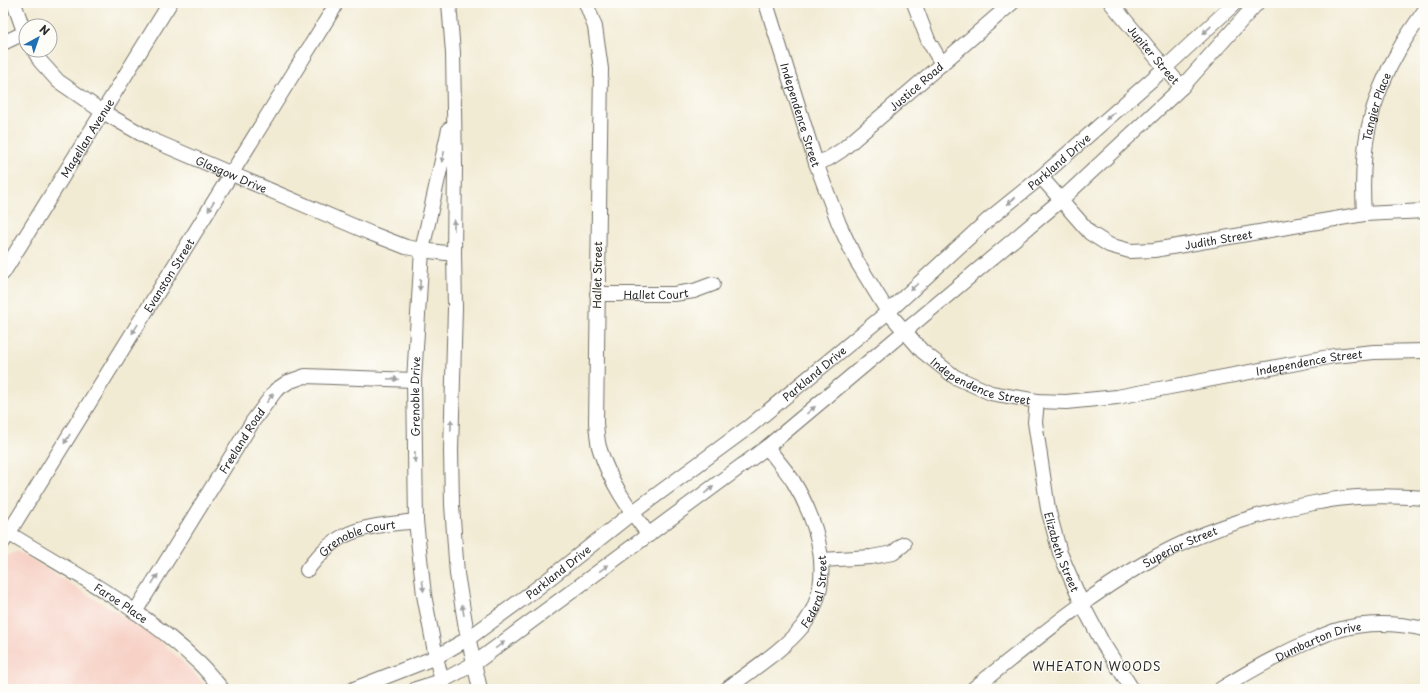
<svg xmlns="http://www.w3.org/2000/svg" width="1428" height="692" viewBox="0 0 1428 692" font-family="'Playpen Sans',sans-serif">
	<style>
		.built { fill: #f7d1c6 }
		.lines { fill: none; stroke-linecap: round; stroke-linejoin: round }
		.minor-casing { stroke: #716e66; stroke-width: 16 }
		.minor { stroke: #fff; stroke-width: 14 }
		.oneway { fill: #a0a0a0 }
		.labels { text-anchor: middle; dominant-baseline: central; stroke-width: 3; stroke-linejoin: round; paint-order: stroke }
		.street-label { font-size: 11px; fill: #2b2b2b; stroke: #fdfcf7 }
		.neighbourhood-label { font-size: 12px; letter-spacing: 1px; fill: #2b2b2b; stroke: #fdfcf7 }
	</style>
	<rect width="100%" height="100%" fill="#fdfcf7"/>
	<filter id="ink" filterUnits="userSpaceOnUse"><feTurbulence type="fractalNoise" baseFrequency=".025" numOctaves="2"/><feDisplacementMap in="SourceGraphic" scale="8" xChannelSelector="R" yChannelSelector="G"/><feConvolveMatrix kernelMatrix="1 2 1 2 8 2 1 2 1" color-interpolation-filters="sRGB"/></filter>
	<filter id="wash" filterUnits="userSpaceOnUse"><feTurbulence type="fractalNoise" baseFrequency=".012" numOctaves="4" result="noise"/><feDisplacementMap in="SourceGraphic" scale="16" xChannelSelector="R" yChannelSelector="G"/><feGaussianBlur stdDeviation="0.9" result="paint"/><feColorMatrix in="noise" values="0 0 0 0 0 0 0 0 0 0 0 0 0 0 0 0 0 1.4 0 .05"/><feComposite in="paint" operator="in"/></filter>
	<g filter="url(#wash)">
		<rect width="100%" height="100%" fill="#f2ebd4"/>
		<path class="built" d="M18,551L151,634L181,660L209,689H3V560L6,556Z"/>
	</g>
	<g filter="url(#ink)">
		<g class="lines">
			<defs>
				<g id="minor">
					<path d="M14,3L26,37"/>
					<path d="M449,3L453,53L455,165L454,254L455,308L451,450L452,505L457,574L466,628L480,689"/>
					<path d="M586,3L595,27L601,69L596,423C597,432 597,442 600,450C610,482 629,509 649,535"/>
					<path id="s1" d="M766,3L816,163L839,224L856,260L888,312L922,351L955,377L991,393L1037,401L1066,402L1117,397L1334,356L1374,352L1425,351"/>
					<path d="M914,3L928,40L942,64"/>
					<path id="s2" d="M1111,3L1165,68L1182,87"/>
					<path d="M3,43L24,33"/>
					<path id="s3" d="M34,50L40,61L58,81L103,112L150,139L370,233L406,247L422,250L454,254"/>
					<path id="s4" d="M816,163L828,159L842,150L1012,3"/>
					<path id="s5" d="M1041,177L1090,233L1109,245L1130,251L1154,250L1364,214L1425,211"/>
					<path id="s6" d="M1364,214C1360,151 1368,103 1400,48C1407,35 1417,22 1425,10"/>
					<path id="s7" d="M3,273L170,3"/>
					<path id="s8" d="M597,294H674L694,291L713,284"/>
					<path id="s9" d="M1037,401L1035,422L1048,509L1060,553L1082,604L1102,642L1132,689"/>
					<path id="s10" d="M8,533C74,573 144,610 200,664C208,672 215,681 222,689"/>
					<path id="s11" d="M3,542L334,8"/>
					<path d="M822,560L871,557L893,553L904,544"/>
					<path id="s12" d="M307,570C318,556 330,542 346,535C367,525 393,524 416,521"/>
					<path id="s13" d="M135,612L253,421L276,390L288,382L305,376L414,380"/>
					<path id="s14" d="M354,689L436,657L469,638L536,589L632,513L750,426L888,312L989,219L1041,177L1165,68L1235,3"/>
					<path d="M416,689L442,681L475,663L767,447L1061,200L1182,87L1257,3"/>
					<path id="s15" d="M444,689L436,657L424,595L416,521L414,380L422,250L449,129"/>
					<path id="s16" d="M727,689C751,670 782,651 802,627C837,583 819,524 793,481C785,469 775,458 767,447"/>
					<path id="s17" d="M973,689C1028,646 1083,599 1143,564C1195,533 1254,514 1314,503C1324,501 1335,499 1346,498C1372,495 1399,496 1425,498"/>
					<path id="s18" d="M1221,689C1251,670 1282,653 1315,639C1322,636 1330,632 1338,630C1365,622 1397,623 1425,629"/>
				</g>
			</defs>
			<use href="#minor" class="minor-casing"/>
			<use href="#minor" class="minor"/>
		</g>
		<defs><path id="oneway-solid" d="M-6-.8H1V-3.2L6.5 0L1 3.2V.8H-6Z"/></defs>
		<g class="oneway">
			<use href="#oneway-solid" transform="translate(1207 30) rotate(137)"/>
			<use href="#oneway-solid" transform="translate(1110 116) rotate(139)"/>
			<use href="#oneway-solid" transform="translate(443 157) rotate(103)"/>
			<use href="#oneway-solid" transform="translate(1011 201) rotate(140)"/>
			<use href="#oneway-solid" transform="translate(211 206) rotate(122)"/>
			<use href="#oneway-solid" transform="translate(454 225) rotate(-89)"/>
			<use href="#oneway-solid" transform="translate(420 285) rotate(94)"/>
			<use href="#oneway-solid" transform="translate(914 287) rotate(138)"/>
			<use href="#oneway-solid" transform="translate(135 329) rotate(122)"/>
			<use href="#oneway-solid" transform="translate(393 379) rotate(2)"/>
			<use href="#oneway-solid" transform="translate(270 398) rotate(-53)"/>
			<use href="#oneway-solid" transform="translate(811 410) rotate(-40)"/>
			<use href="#oneway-solid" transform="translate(451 425) rotate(-89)"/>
			<use href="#oneway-solid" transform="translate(67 439) rotate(122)"/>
			<use href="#oneway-solid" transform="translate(415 457) rotate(89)"/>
			<use href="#oneway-solid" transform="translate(709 490) rotate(-37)"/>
			<use href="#oneway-solid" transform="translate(604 568) rotate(-36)"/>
			<use href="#oneway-solid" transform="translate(155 579) rotate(-58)"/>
			<use href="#oneway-solid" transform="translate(423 586) rotate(84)"/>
			<use href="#oneway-solid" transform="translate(463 610) rotate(-100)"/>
			<use href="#oneway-solid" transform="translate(500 645) rotate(-36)"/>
		</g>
	</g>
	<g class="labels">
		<g class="street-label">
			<text stroke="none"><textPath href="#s2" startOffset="67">Jupiter Street</textPath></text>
			<text stroke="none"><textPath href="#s4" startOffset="127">Justice Road</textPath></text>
			<text stroke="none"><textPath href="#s6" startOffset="109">Tangier Place</textPath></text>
			<text stroke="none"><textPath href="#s1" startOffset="117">Independence Street</textPath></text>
			<text stroke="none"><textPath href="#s7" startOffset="159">Magellan Avenue</textPath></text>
			<text stroke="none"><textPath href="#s14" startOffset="885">Parkland Drive</textPath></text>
			<text stroke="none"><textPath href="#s3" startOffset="237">Glasgow Drive</textPath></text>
			<text stroke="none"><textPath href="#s5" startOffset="208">Judith Street</textPath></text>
			<text stroke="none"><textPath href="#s11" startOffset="314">Evanston Street</textPath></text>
			<text transform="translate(597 275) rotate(-89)">Hallet Street</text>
			<text stroke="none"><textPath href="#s8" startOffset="59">Hallet Court</textPath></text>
			<text stroke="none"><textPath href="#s1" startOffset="789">Independence Street</textPath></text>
			<text stroke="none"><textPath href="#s14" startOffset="561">Parkland Drive</textPath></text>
			<text stroke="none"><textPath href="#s1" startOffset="453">Independence Street</textPath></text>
			<text stroke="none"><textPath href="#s15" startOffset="295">Grenoble Drive</textPath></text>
			<text stroke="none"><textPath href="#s13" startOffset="202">Freeland Road</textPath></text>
			<text stroke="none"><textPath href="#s12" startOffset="62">Grenoble Court</textPath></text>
			<text stroke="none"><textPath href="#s17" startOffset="252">Superior Street</textPath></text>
			<text stroke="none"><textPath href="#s9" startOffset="154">Elizabeth Street</textPath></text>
			<text stroke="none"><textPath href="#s14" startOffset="237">Parkland Drive</textPath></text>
			<text stroke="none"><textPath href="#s16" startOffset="136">Federal Street</textPath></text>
			<text stroke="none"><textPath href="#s10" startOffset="133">Faroe Place</textPath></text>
			<text stroke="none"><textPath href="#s18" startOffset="109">Dumbarton Drive</textPath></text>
		</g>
		<g class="neighbourhood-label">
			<text x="1097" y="666">WHEATON WOODS</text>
		</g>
	</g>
	<rect width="1428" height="692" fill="none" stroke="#fdfcf7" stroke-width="16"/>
	<g transform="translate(38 38) rotate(40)"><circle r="19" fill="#fdfcf7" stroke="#a9a8a5"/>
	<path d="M0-3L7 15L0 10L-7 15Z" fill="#1f6fb2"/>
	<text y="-6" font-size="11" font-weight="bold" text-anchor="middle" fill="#2b2b2b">N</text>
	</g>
</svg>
